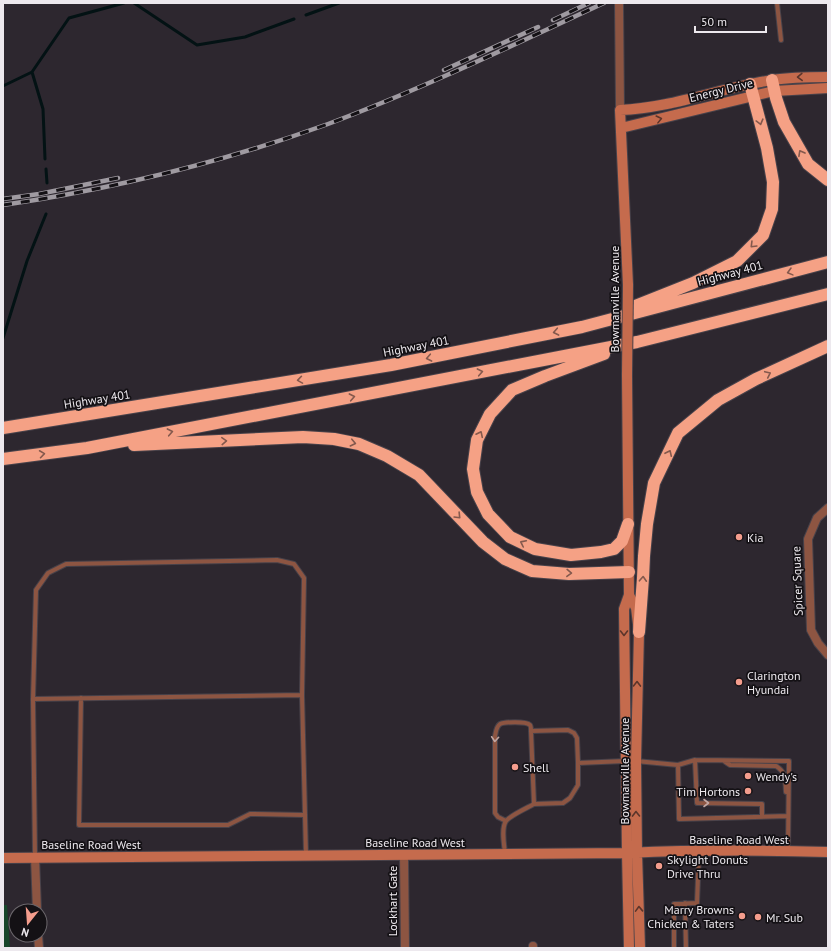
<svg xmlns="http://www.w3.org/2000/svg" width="831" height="951" viewBox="0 0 831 951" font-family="'PT Sans',sans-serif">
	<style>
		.green { fill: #18462a }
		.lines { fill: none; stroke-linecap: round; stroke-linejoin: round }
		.stream { stroke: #031214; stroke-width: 3 }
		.lane-casing { stroke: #48424a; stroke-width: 6 }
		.street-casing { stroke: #48424a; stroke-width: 10 }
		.secondary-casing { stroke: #48424a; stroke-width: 12 }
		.highway-casing { stroke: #48424a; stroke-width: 14 }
		.lane { stroke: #8d5542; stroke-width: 4 }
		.street { stroke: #8d5542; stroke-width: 8 }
		.secondary { stroke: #c56b4d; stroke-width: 10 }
		.highway { stroke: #f5a185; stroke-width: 12 }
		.rail-casing { stroke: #9f9aa1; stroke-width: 4.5 }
		.rail { stroke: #141115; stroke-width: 3; stroke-dasharray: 9; stroke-linecap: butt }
		.secondary-bridge-casing { stroke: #48424a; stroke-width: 12; stroke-linecap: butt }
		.secondary-bridge { stroke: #c56b4d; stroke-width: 10 }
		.oneway { stroke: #5b352b }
		.oneway2 { stroke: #84594d }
		.oneway3 { stroke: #c2a6a1 }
		.poi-dot { fill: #f49d8d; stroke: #141115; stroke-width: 1.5 }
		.labels { text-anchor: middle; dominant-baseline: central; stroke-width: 3.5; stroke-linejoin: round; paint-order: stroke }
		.street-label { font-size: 12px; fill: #ede9ee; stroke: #141115 }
		.poi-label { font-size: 12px; fill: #ede9ee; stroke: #141115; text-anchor: start }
	</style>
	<rect width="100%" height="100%" fill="#2d272f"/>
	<path class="green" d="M3,905H7L10,948H3Z"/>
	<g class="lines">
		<path class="stream" d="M134,3L197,45L245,37L294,19
			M306,15L339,3
			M32,72L43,109L45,159
			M3,86L32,72L69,18L124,3
			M46,169L47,183
			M3,338L27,261L46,214"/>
		<defs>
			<path id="lane" d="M777,3L781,40
				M81,698L79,825H228L250,814L305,815
				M33,699L36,590L48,573L66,564L277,560L294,564L304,578L302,695
				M695,760L697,803L762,804V817
				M636,761L678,765L695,760L789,761L788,851
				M724,761L730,765L776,766C787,773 785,781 786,792
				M678,765L679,819L788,816
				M534,804L563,803L570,798L578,785V763
				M506,821L498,817L495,813V736C496,732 496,727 500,724C504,722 526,721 530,725C531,726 531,729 531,731
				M505,853C504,844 501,828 506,821C511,815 527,808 534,804L531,731L568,730L574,733L577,738L578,763L625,761
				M35,856L33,699L302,695L306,855
				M685,903L686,948
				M674,948V904L697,903L699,852"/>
			<path id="street" d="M619,3L620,110
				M828,508L817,518L808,539L811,630L818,643L828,655
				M404,855L405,948
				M35,857L37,911
				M38,935L39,948
				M533,948V946"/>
			<path id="secondary" d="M621,128L774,91L828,88
				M628,285L620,110C673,108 722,87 773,80C791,77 810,77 828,77
				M627,375L629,595L624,609L627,853L629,948
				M629,595L636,608L639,632L636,761L637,853L640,948
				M3,858L627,853C694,850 761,850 828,852"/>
			<path id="highway" d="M772,80L776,98L784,122L808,164L828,180
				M635,306L693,283L737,261L763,235L772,209L773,182L767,148L750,84
				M604,354L545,376L512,390L490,414L477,440L473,469L477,492L488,514L510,537L535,549L571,555L601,552L614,549L622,541L628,524
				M3,428L391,365L582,327L828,262
				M134,445L303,437L334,439L359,444L387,456L419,475L483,542L505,559L532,571L569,574L629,572
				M3,459L87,448L637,342L828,294
				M639,632L643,578L644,556L647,524L654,483L678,433L718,400L756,379L828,346"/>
		</defs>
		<use href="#lane" class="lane-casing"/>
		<use href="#street" class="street-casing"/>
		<use href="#secondary" class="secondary-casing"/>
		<use href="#highway" class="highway-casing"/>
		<use href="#lane" class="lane"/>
		<use href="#street" class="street"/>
		<use href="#secondary" class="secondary"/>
		<use href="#highway" class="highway"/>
		<defs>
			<path id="rail" d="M553,20L589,3
				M444,70L538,27
				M3,199L39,194L118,178
				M3,205C114,189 223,162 328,124C422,89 513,45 604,3"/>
		</defs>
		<use href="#rail" class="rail-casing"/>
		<use href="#rail" class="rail"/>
		<defs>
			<path id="secondary-bridge" d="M627,375L628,285"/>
		</defs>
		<use href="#secondary-bridge" class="secondary-bridge-casing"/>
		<use href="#secondary-bridge" class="secondary-bridge"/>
	</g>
	<defs><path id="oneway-chevron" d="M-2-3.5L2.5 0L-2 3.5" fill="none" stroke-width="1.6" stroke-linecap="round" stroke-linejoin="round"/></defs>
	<g class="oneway">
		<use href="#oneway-chevron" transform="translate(800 77) rotate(178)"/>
		<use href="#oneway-chevron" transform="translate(659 119) rotate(-14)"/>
		<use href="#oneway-chevron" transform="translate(624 633) rotate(90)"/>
		<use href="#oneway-chevron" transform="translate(637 684) rotate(-89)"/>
		<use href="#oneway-chevron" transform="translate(636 814) rotate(-91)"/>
		<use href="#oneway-chevron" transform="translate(639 909) rotate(-92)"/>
	</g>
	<g class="oneway2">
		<use href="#oneway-chevron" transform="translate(760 122) rotate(75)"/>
		<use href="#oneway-chevron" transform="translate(801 153) rotate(-119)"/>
		<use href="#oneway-chevron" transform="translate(753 245) rotate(135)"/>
		<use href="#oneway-chevron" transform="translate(790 272) rotate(165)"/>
		<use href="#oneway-chevron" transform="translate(556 332) rotate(169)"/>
		<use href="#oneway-chevron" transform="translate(429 358) rotate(169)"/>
		<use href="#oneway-chevron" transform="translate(480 372) rotate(-11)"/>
		<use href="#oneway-chevron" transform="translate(768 374) rotate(-25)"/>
		<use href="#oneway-chevron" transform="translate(300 380) rotate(171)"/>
		<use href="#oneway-chevron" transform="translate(352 397) rotate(-11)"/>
		<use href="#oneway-chevron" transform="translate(170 432) rotate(-11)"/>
		<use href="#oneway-chevron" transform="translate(480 434) rotate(-64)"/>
		<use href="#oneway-chevron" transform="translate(224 441) rotate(-3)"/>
		<use href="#oneway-chevron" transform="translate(353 443) rotate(13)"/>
		<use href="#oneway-chevron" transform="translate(669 453) rotate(-65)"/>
		<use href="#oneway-chevron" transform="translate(42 454) rotate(-8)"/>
		<use href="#oneway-chevron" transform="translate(458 516) rotate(46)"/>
		<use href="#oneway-chevron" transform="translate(523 543) rotate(-154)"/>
		<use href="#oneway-chevron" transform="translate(569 573) rotate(2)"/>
		<use href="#oneway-chevron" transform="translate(643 579) rotate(-87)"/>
	</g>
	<g class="oneway3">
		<use href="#oneway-chevron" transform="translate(495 739) rotate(94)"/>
		<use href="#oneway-chevron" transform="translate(706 803)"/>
	</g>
	<g class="poi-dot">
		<circle cx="739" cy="537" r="4"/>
		<circle cx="739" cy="682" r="4"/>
		<circle cx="515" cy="767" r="4"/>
		<circle cx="748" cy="776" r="4"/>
		<circle cx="748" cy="791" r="4"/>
		<circle cx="659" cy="866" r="4"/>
		<circle cx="742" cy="916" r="4"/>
		<circle cx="758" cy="917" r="4"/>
	</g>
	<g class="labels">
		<g class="street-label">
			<text transform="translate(721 90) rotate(-14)">Energy Drive</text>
			<text transform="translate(730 273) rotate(-15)">Highway 401</text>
			<text transform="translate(614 299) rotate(-90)">Bowmanville Avenue</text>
			<text transform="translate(416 346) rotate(-11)">Highway 401</text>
			<text transform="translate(97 399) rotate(-9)">Highway 401</text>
			<text transform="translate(797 581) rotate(-92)">Spicer Square</text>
			<text transform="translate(624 771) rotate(-90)">Bowmanville Avenue</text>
			<text x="739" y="839">Baseline Road West</text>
			<text x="415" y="842">Baseline Road West</text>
			<text x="91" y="844">Baseline Road West</text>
			<text transform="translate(392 901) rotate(-90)">Lockhart Gate</text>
		</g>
		<g class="poi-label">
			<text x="747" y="537">Kia</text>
			<text x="747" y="675">Clarington<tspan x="747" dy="14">Hyundai</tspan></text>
			<text x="523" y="767">Shell</text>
			<text x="756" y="776">Wendy's</text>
			<text x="740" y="791" text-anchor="end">Tim Hortons</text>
			<text x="667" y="859">Skylight Donuts<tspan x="667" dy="14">Drive Thru</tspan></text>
			<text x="734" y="909" text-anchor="end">Marry Browns<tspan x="734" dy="14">Chicken &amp; Taters</tspan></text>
			<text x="766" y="917">Mr. Sub</text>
		</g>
	</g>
	<rect width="831" height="951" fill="none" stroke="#ede9ee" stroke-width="8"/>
	<g transform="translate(28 923) rotate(197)"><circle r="19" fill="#141115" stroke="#6b676c"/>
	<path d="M0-3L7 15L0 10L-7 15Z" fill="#f49d8d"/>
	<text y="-6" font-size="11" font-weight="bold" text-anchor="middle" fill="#ede9ee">N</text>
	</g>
	<path d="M695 26v6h71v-6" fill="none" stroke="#ede9ee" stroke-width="2"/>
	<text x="701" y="26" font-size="12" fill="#ede9ee" stroke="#141115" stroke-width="3" paint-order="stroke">50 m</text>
</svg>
